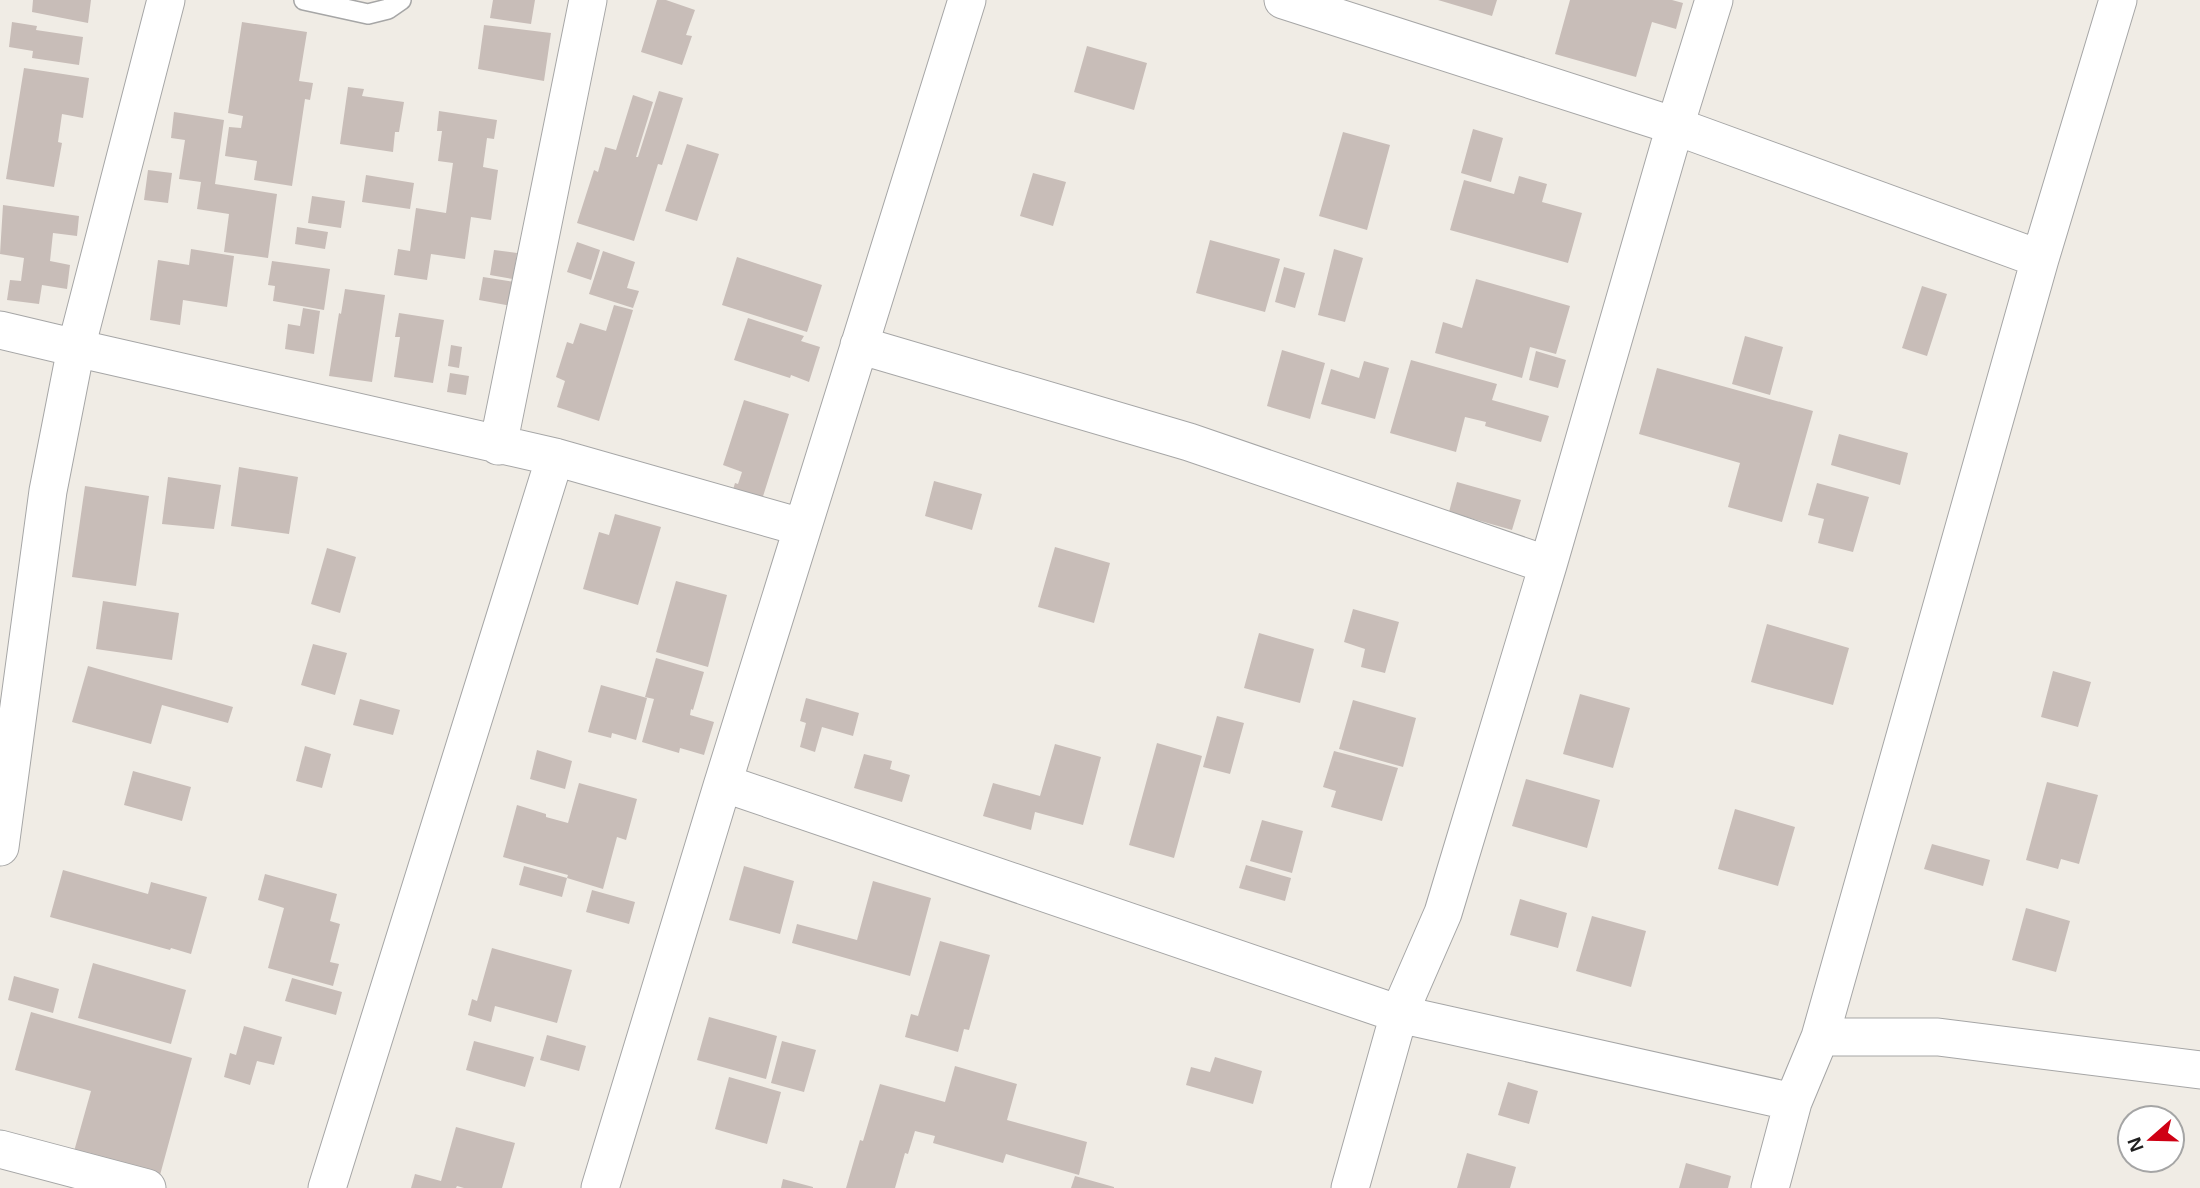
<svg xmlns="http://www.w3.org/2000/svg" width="2200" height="1188" viewBox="0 0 2200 1188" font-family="Arial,sans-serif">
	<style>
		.building { fill: #c8bdb8 }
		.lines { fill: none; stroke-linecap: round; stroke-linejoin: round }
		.service-casing { stroke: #a6a6a6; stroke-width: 22 }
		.minor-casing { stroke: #a6a6a6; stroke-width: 39 }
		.service { stroke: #fff; stroke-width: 19 }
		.minor { stroke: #fff; stroke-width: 37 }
	</style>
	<rect width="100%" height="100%" fill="#f0ece5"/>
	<path class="building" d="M33,0H91L88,23L32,12Z
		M493,0H535L531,24L490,18Z
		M657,0H666L695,10L686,35L692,36L682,65L641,52Z
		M1438,0H1497L1492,16Z
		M1570,0H1672L1683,3L1676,29L1652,22L1636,77L1555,54Z
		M12,22L37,26L36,30L83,37L79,65L32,58L33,51L9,47Z
		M242,22L307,32L299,81L313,83L310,100L305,99L292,186L254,180L257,161L225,156L229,127L241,128L243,116L228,113Z
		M484,25L551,33L544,81L478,69Z
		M1087,46L1147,63L1134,110L1074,92Z
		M24,68L89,78L83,118L62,114L58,142L62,143L54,187L6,179Z
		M348,87L364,89L362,96L404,102L399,132H395L393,152L340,144Z
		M659,91L683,98L662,165L658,164L634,241L577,223L594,170L598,172L605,147L616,150L633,95L653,102L636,157H638Z
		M439,111L497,120L494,139L487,138L483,167L498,170L491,220L471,217L465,259L431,254L427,280L394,275L398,249L410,251L416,208L446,213L453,163L438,161L442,131H437Z
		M174,112L224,120L215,184L277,194L268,258L224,252L229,214L197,209L201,182L179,179L185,140L171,138Z
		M1473,129L1503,138L1491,182L1461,173Z
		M1343,132L1390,145L1367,230L1319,216Z
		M687,144L719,154L697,221L665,211Z
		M148,170L172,173L168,203L144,200Z
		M1033,173L1066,182L1053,226L1020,216Z
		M366,175L414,183L410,209L362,202Z
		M1519,176L1547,184L1542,202L1582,213L1568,263L1450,230L1464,180L1514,194Z
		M312,196L345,201L341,228L308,223Z
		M3,205L79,216L77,236L53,233L50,261L70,265L67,289L42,285L39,304L7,300L10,280L21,281L24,258L0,254Z
		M297,227L328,232L325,249L295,244Z
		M1210,240L1280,259L1265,312L1196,293Z
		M577,242L600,250L591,280L567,272Z
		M191,249L234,256L227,307L183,300L180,325L150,320L158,260L189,265Z
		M1334,249L1363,258L1345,322L1318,315Z
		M494,250L517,253L513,279L490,275Z
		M603,251L635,262L627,288L639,291L633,308L589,294Z
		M737,257L822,285L807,332L722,305Z
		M272,261L330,269L324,310L273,301L275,286L268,285Z
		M1284,267L1305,273L1295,308L1275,302Z
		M483,277L515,282L511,306L479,300Z
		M1476,279L1570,306L1556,354L1530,347L1522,378L1435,353L1443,322L1462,328Z
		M1922,286L1947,294L1927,356L1902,348Z
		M345,289L385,295L372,382L329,376L339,313L341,314Z
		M614,305L633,310L599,421L557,407L565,381L556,377L567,342L573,344L580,323L606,331Z
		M303,308L320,311L314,354L285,349L288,324L300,326Z
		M399,313L444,320L433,383L394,377L400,337H395Z
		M748,318L804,336L801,341L820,347L809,382L791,375L790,378L734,360Z
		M1745,336L1783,347L1770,395L1732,384Z
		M451,345L462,347L459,368L448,366Z
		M1282,350L1325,363L1310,419L1267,406Z
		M1536,351L1566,360L1558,388L1529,380Z
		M1411,360L1497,384L1492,400L1549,416L1541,442L1485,426L1486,422L1465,417L1456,452L1390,433Z
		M1364,361L1389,368L1375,419L1321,404L1331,369L1359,378Z
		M1657,368L1813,411L1782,522L1728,507L1740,463L1639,434Z
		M450,373L469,376L466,395L447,392Z
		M744,400L789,414L759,509L730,500L735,483L738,484L742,472L723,465Z
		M1839,434L1908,453L1900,485L1831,465Z
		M239,467L298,477L289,534L231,526Z
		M168,477L221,485L214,529L162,524Z
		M934,481L982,494L972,530L925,516Z
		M1457,482L1521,500L1512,530L1449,512Z
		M1817,483L1869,497L1853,552L1818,543L1824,519L1808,515Z
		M85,486L149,496L136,586L72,577Z
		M615,514L661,527L638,605L583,589L599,532L609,535Z
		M1055,547L1110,563L1094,623L1038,607Z
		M327,548L356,557L340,613L311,604Z
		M676,581L727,595L708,667L656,652Z
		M103,601L179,613L172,660L96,649Z
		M1353,609L1399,622L1385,673L1361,667L1365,649L1344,642Z
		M1767,624L1849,648L1833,705L1751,682Z
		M1259,633L1314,649L1300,703L1244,688Z
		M313,644L347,653L335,695L301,685Z
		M656,658L704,672L693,710L691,709L690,715L714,722L704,755L680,748L679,753L642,742L654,699L645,697Z
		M88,666L233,707L228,723L162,705L151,744L72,722Z
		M2053,671L2091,682L2078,727L2041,717Z
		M601,685L647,698L636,740L612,733L611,738L588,732Z
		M1580,694L1630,708L1613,768L1563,754Z
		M806,698L859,713L853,736L822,727L815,752L800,747L806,723L800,721Z
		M360,699L400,710L393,735L353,725Z
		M1353,700L1416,718L1403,767L1339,749Z
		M1217,716L1244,723L1230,774L1203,767Z
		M1157,743L1202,756L1174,858L1129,845Z
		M1055,744L1101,757L1083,825L1035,812L1031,830L983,816L993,783L1040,796Z
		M305,746L331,754L322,788L296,781Z
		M537,750L572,761L565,789L530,779Z
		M1334,751L1398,768L1382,821L1331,807L1336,791L1323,787Z
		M864,754L892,761L890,769L910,775L902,802L854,788Z
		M133,771L191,787L182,821L124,805Z
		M1526,779L1600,800L1587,848L1512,826Z
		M2047,782L2098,795L2079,864L2061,859L2058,869L2026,860Z
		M579,783L637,799L626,840L617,837L603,889L567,878L562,897L519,885L524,866L567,878L568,875L503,857L517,805L546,814V817L568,823Z
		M1735,809L1795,827L1778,886L1718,869Z
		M1262,820L1303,831L1292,873L1250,861Z
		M1932,844L1990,860L1983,886L1924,869Z
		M1246,865L1291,878L1285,901L1239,888Z
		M744,866L794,881L780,934L729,920Z
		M63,870L148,894L151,882L207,897L191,954L171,948L170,950L50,917Z
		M265,874L337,894L330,921L340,924L330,962L339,964L333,986L268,968L284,908L258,900Z
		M873,881L931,898L910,976L792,943L797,924L857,940Z
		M592,890L635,902L629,924L586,912Z
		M1520,899L1567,913L1558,948L1510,935Z
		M2026,908L2070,921L2056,972L2012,960Z
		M1592,916L1646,931L1631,987L1576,971Z
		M940,941L990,955L969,1030L964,1029L958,1052L905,1037L911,1014L918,1016Z
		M492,948L572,970L557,1023L495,1006L491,1022L468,1015L472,999L477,1001Z
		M93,963L186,990L171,1044L78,1018Z
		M14,976L59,989L53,1013L8,1000Z
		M292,978L342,992L336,1015L285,1001Z
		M31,1012L192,1058L157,1186L71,1162L91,1091L15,1070Z
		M709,1017L777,1036L766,1079L697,1060Z
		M244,1026L282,1037L274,1065L257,1061L250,1085L224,1077L230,1053L236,1055Z
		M547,1035L586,1046L579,1071L540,1060Z
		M474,1041L534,1057L525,1087L466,1070Z
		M782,1041L816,1050L804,1092L771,1083Z
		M1215,1057L1262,1071L1253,1104L1186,1085L1191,1067L1210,1072Z
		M955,1066L1017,1084L1007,1120L1087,1142L1079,1175L1006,1154L1003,1163L933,1143L935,1136L915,1131L908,1154L905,1153L895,1188H846L860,1140L863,1141L880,1084L945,1102Z
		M729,1077L781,1092L767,1144L715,1129Z
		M1508,1082L1538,1091L1529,1124L1498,1115Z
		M456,1127L515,1143L502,1188H464L457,1186L456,1188H411L415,1174L441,1181Z
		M1467,1153L1516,1167L1510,1188H1457Z
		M1686,1163L1731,1176L1728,1188H1679Z
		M1075,1176L1114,1187V1188H1071Z
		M783,1179L813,1187V1188H781Z"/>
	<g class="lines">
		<defs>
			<path id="service" d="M304,0L368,14L388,9L401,0"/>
			<path id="minor" d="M166,0L76,348L555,457L801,527
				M967,0L723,783L1399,1014L1793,1102L1770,1188
				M1283,0L1675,126L2040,259
				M0,330L76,348L48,491L0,847
				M859,345L1189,442L1548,565
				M498,446L588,0
				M1820,1037L2040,259L2118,0
				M1793,1102L1820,1037H1938L2200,1070
				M0,1149L147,1188
				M327,1188L555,457
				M600,1188L723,783
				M1350,1188L1399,1014L1443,913L1548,565L1675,126L1714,0"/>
		</defs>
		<use href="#service" class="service-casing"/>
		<use href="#minor" class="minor-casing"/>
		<use href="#service" class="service"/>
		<use href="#minor" class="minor"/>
	</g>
	<g transform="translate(2151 1139) rotate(250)"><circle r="33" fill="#ffffff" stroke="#a5a5a5" stroke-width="2"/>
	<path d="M0-5L12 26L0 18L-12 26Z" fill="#cf0014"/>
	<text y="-10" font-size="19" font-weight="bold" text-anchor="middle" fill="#1f1f1f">N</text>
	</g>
</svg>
